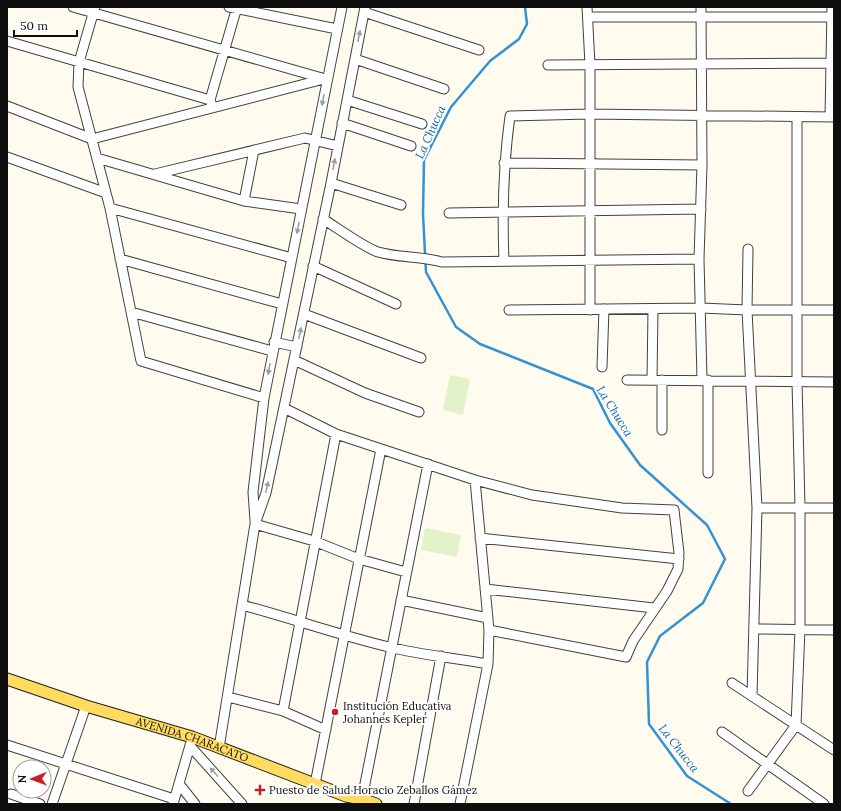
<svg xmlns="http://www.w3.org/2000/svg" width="841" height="811" viewBox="0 0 841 811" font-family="Lora,serif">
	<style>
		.pitch { fill: #e3f2c9 }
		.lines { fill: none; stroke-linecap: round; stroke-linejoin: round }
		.stream { stroke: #3492d4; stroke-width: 2.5 }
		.minor-casing { stroke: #414141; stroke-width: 11 }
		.major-casing { stroke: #1f1f1f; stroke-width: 13 }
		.minor { stroke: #fff; stroke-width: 9 }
		.major { stroke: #ffdb5f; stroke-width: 11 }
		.oneway { fill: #9f9f9f }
		.poi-dot { fill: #c61e24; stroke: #fff; stroke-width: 1.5 }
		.labels { text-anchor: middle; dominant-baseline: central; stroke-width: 4; stroke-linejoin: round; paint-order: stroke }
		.poi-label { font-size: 11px; fill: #0e0e0e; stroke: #fff; text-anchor: start }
		.street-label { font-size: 11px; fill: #0e0e0e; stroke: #fff }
		.water-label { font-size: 12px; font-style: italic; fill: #1063a7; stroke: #fff }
	</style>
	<rect width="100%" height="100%" fill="#fffcef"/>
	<path class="pitch" d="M450,375L470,379L463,415L443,410Z
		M425,528L461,535L457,557L421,550Z"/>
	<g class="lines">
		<path class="stream" d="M525,7L527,24L519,39L490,61L451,107L424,160L423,214L426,272L456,327L480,344L593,389L610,423L640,465L707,525L725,559L703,603L660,636L647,662L649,724L687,776L731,804"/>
		<defs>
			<path id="minor" d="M73,7L322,78
				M95,7L79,62L78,87L110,208L141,361L264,398
				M229,7L337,29
				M587,7L590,65V310
				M701,7L702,165L699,259L702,380
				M364,12L479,50
				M588,17H834
				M7,41L210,100
				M355,59L444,89
				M548,65L834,63
				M347,100L422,124
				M7,106L92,139L324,79
				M212,106L210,100L237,7
				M830,117L832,7
				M342,123L411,146
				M7,157L106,193
				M97,158L244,201L301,209
				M504,163L702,165
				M155,174L305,138L338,146
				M331,183L401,205
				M244,201L254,150
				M110,208L292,258
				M449,213L701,209
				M323,219C336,227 365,248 378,252C399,258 421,256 442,262L699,259
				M748,249L747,310L757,508L752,696
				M120,259L282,304
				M504,261C502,210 503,166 510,116L589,114L834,117
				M313,266L396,304
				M509,310L701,308L747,310H834
				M131,312L272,351
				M304,314L421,358
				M274,342L297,347
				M294,360L365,393L419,412
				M602,367L604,309
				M627,380L834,382
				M652,380L653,309
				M284,408L336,434L475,480L532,495L622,508L674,510L679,553L678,569L667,591L633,641L626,657L489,630
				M662,430V380
				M708,473V380
				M757,508H834
				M255,521L253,492L264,398L342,7
				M255,524L314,541L359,559L406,572
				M480,538L679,559
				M485,589L654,608
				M401,600L488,618
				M242,605C291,618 339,635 389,647C421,655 455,658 488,664
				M755,629L834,630
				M732,683L834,750
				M228,697L283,711L326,730
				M283,711L336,434
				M722,732L824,804
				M7,745L174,799
				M190,746L242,804
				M219,748L255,524L266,493L331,183L365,7
				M315,784L381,449
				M180,785L195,804
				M748,791L796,725L800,629V507L797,381V117
				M11,794L40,804
				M362,799L428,464
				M52,804L86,706
				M173,804L191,742
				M414,804L441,656
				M460,804L488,664L489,630L475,480"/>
			<g id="major">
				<path id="s1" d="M7,679L86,706L192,737L346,796L362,799L376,804"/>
			</g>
		</defs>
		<use href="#minor" class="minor-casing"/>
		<use href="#major" class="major-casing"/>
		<use href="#minor" class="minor"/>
		<use href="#major" class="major"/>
	</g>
	<defs><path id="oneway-solid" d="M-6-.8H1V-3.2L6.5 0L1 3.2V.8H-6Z"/></defs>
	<g class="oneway">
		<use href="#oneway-solid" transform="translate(359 36) rotate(-79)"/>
		<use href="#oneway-solid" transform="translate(323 100) rotate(101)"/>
		<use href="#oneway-solid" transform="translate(334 164) rotate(-79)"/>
		<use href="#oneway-solid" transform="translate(298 228) rotate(101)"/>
		<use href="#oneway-solid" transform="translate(300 333) rotate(-79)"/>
		<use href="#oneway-solid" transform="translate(269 369) rotate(100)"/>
		<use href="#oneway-solid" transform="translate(267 487) rotate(-78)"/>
		<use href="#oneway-solid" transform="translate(214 772) rotate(-132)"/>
	</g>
	<g class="poi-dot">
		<circle cx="335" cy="712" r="4"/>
		<path d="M258 784h4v4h4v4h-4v4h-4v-4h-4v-4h4z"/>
	</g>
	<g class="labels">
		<g class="poi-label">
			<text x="343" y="706">Institución Educativa<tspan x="343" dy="13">Johannes Kepler</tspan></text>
			<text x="269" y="790">Puesto de Salud Horacio Zeballos Gámez</text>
		</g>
		<g class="street-label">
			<text stroke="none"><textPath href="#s1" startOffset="195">AVENIDA CHARACATO</textPath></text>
		</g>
		<g class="water-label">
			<text transform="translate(430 132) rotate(-66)">La Chucca</text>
			<text transform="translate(615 411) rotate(58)">La Chucca</text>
			<text transform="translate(679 748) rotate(52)">La Chucca</text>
		</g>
	</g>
	<rect width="841" height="811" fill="none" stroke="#0e0e0e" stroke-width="16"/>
	<g transform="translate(32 779) rotate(269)"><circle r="19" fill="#ffffff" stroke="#9f9f9f"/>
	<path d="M0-3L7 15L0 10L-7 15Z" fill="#c61e24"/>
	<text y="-6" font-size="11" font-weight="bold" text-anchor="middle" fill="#0e0e0e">N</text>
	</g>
	<path d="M14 30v6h63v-6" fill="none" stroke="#0e0e0e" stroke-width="2"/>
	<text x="20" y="30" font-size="12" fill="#0e0e0e" stroke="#ffffff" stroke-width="3" paint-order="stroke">50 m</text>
</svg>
